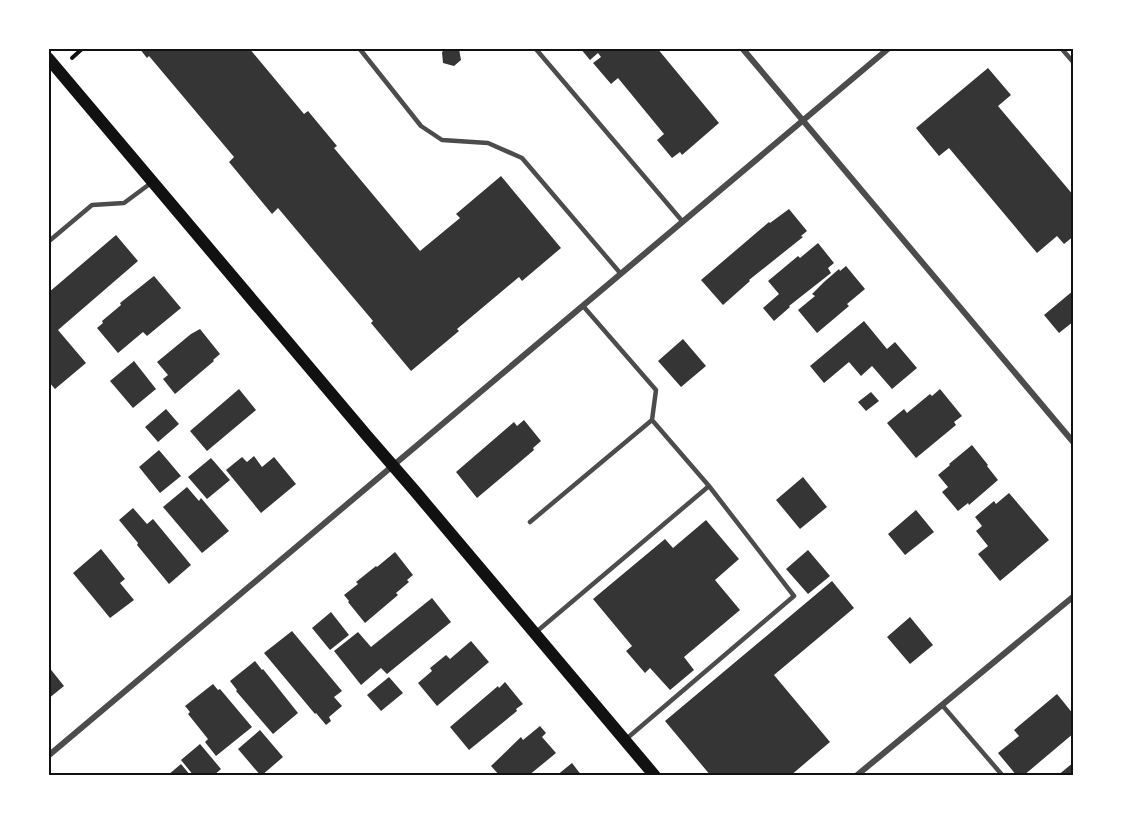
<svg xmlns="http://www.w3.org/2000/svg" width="1122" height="824" viewBox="0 0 1122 824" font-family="Overpass,sans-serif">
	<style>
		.building { fill: #353535 }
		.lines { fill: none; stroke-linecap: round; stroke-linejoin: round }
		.path { stroke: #111; stroke-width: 4 }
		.service { stroke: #4c4c4c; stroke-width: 4.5 }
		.minor { stroke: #4c4c4c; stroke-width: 6 }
		.secondary { stroke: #111; stroke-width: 12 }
		.neatline { fill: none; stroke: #111; stroke-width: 2 }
	</style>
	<rect width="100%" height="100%" fill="#fff"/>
	<path class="building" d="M139,48H249L304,114L308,111L337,146L334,148L420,251L460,218L456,214L501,176L561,248L522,281L519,277L457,329L459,331L411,371L371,323L373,321L278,208L272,214L229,162L234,157L149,56L147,58Z
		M447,48L459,49L461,60L454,66L443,63L442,52Z
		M580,48H657L719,123L682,155L680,152L672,158L657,140L664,134L618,78L611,84L593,63L601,57L598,53L590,60Z
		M988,68L1011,95L998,106L1074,196V236L1064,244L1057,236L1037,253L949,148L939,156L916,128Z
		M789,209L807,231L801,236L803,237L749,280L750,281L723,305L701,280L769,222L770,223Z
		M116,235L138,261L58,330L86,363L55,389L48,381V293Z
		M818,243L834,263L828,268L831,273L789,306L790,307L774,321L763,308L779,294L768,281L798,256L800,258Z
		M846,266L865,289L847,304L849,306L817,333L798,310L815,296L812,294L824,282L839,269L840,271Z
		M154,276L181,308L147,336L143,332L118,353L97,328L103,323L102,321L121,305L120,303Z
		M1074,290V321L1059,333L1044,315Z
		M864,321L887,349L895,342L917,368L892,389L872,366L861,376L849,362L824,383L810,366Z
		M200,329L220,354L213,360L214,361L175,394L163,379L168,375L157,362L191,334Z
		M683,339L706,366L681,387L658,361Z
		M134,361L156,389L133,408L110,381Z
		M239,389L256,410L207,451L190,431Z
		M940,389L962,416L954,422L956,425L916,458L887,423L904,409L907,413L930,394L932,396Z
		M871,392L879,401L866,411L858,402Z
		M166,409L179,424L158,442L145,427Z
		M524,420L541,441L533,448L534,450L477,498L456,472L514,422L517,426Z
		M972,445L988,465L987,466L998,480L969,505L968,503L958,511L942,492L948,487L938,475L950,465L949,464Z
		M159,450L181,476L160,493L139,467Z
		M254,456L262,467L274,457L296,484L261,513L226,470L242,457L247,462Z
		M211,458L230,480L207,499L188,477Z
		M803,477L827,507L800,529L776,500Z
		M187,487L199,501L201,498L229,531L202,553L163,507Z
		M1009,493L1049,540L1000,581L978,554L988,546L976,531L982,526L975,517L994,501L996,504Z
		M133,508L147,524L153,519L191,565L169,584L137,545L138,543L119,520Z
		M916,510L934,532L905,555L888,534Z
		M706,520L739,559L715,580L740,610L684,657L694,670L670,690L650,668L645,673L626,651L632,646L593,599L665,539L673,548Z
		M101,549L125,579L120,583L134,600L110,618L73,573Z
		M808,550L830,576L808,594L786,569Z
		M395,552L413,575L407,580L409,582L396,593L398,595L365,623L348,602L349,601L344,595L358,584L356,582L376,566L377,567Z
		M832,581L854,608L774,675L830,742L790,776H711L665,721Z
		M432,598L451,622L387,674L381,668L361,685L334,651L358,632L371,647Z
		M331,612L349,635L330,650L312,628Z
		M910,617L933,645L910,664L887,637Z
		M292,631L342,691L334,697L342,706L329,717L331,721L326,725L316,713L315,714L264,653Z
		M471,641L489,662L437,706L418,683L432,671L430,668L446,655L450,659Z
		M255,661L262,670L263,669L298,713L273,734L236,691L237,690L230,681Z
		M48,666L64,686L48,699Z
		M389,677L403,693L381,711L367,695Z
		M505,682L523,704L516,709L517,711L469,750L450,727L498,686L499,688Z
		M213,684L218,690L220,689L252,727L216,756L205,742L208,739L188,714L190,712L185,706Z
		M1057,694L1074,715V733L1023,776H1017L998,753L1019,736L1014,730Z
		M540,726L546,733L542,737L556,753L528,776H500L491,766L521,737L523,740Z
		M260,730L283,757L261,776L238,749Z
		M200,744L221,769L213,776H194L181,760Z
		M1074,762V776H1057Z
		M572,763L582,776H556Z
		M181,764L191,776H169L168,775Z"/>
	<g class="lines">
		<path class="path" d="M72,58L83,48"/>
		<path class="service" d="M359,48L421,126L442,140L488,143L522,158L621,274
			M535,48L683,222
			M1061,48L1074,63
			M48,242L92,205L124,203L151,183
			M583,306L656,390L652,420
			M530,522L652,420L709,486L535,633
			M942,705L1003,776
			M625,740L794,596L709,486"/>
		<path class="minor" d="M742,48L1074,443
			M48,756L889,48
			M856,776L1074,596"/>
		<path class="secondary" d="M48,58L368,437L414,490L655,776"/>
	</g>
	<rect width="1122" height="824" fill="none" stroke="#ffffff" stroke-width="99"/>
	<rect x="50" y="50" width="1022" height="724" class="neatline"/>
</svg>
